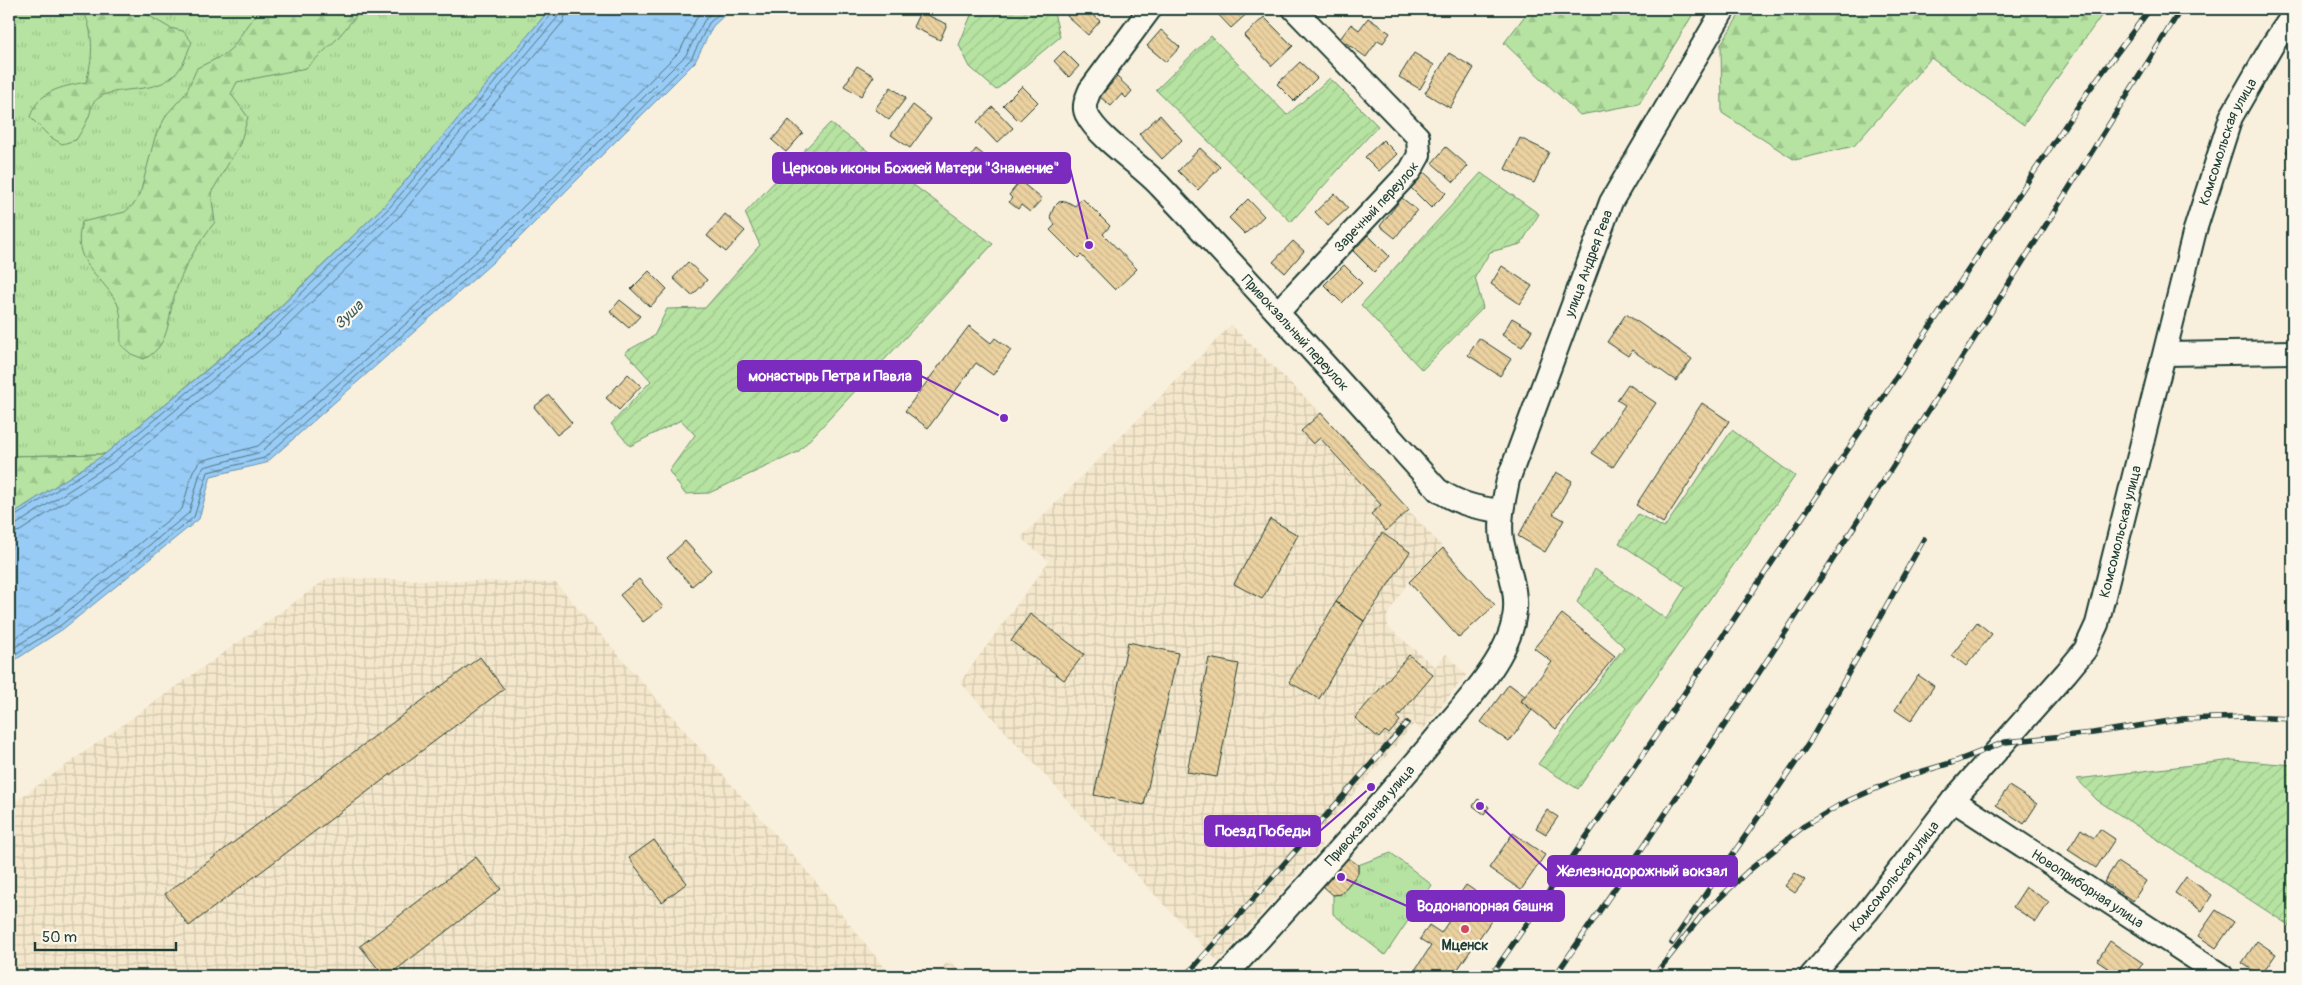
<svg xmlns="http://www.w3.org/2000/svg" width="2302" height="985" viewBox="0 0 2302 985" font-family="Pangolin,sans-serif">
	<style>
		.industrial { fill: url(#industrial-grid) }
		.grass { fill: url(#grass-tufts); stroke: #6a906a }
		.forest { fill: url(#forest-firs); stroke: #6a906a }
		.garden { fill: url(#garden-furrows); stroke: #6a906a }
		.water { fill: url(#water-ripples); stroke: #6892a8 }
		.lines { fill: none; stroke-linecap: round; stroke-linejoin: round }
		.shore { stroke: #4f7681; stroke-width: 1 }
		.building { fill: url(#building-back-hatch); stroke: #1f3d34 }
		.minor-casing { stroke: #1f3d34; stroke-width: 26 }
		.minor { stroke: #fbf7ec; stroke-width: 22 }
		.rail-casing { stroke: #1f3d34; stroke-width: 5.5 }
		.rail { stroke: #fbf7ec; stroke-width: 4; stroke-dasharray: 11; stroke-linecap: butt }
		.poi-dot { fill: #d1495b; stroke: #fbf7ec; stroke-width: 2 }
		.labels { text-anchor: middle; dominant-baseline: central; stroke-width: 4.5; stroke-linejoin: round; paint-order: stroke }
		.street-label { font-size: 14px; fill: #1f3d34; stroke: #fbf7ec }
		.poi-label { font-size: 14px; font-weight: bold; fill: #1f3d34; stroke: #fbf7ec }
		.water-label { font-size: 15px; font-style: italic; fill: #37595b; stroke: #fbf7ec }
		.leader { fill: none; stroke: #7b2cbf; stroke-width: 2 }
		.callout-dot { fill: #7b2cbf; stroke: #fbf7ec; stroke-width: 2 }
		.callout { fill: #7b2cbf; stroke: #7b2cbf; stroke-width: 2 }
		.callout-label { font-size: 15px; text-anchor: middle; font-weight: bold; fill: #fff }
	</style>
	<defs>
		<pattern id="industrial-grid" width="8" height="8" patternUnits="userSpaceOnUse" patternTransform="scale(1.25)"><rect width="8" height="8" fill="#f4e7cb"/><path d="M0 4h8M4 0v8" fill="none" stroke="#d1c7af"/></pattern>
		<pattern id="grass-tufts" width="24" height="20" patternUnits="userSpaceOnUse" patternTransform="scale(1.25)"><rect width="24" height="20" fill="#b6e3a1"/><path d="M3 7l-1-3M5 7V3M7 7l1-3M15 17l-1-3M17 17v-4M19 17l1-3" fill="none" stroke="#9cc48b"/></pattern>
		<pattern id="forest-firs" width="22" height="20" patternUnits="userSpaceOnUse" patternTransform="scale(1.25)"><rect width="22" height="20" fill="#b6e3a1"/><path d="M5 1l3.5 6h-7zM16 11l3.5 6h-7z" fill="#9cc48b"/></pattern>
		<pattern id="garden-furrows" width="10" height="10" patternUnits="userSpaceOnUse" patternTransform="scale(1.25)"><rect width="10" height="10" fill="#b6e3a1"/><path d="M-1 1l2-2M0 10L10 0M9 11l2-2" fill="none" stroke="#9cc48b"/></pattern>
		<pattern id="water-ripples" width="26" height="14" patternUnits="userSpaceOnUse" patternTransform="scale(1.25)"><rect width="26" height="14" fill="#98cbf5"/><path d="M2 4q2-2 4 0t4 0M15 11q2-2 4 0t4 0" fill="none" stroke="#7ba6c7"/></pattern>
		<pattern id="building-back-hatch" width="6" height="6" patternUnits="userSpaceOnUse" patternTransform="scale(1.25)"><rect width="6" height="6" fill="#ecd2a1"/><path d="M-1 5l2 2M0 0l6 6M5-1l2 2" fill="none" stroke="#cab58b"/></pattern>
	</defs>
	<rect width="100%" height="100%" fill="#f8f0dd"/>
	<filter id="ink" filterUnits="userSpaceOnUse"><feTurbulence type="fractalNoise" baseFrequency=".02" numOctaves="2"/><feDisplacementMap in="SourceGraphic" scale="10" xChannelSelector="R" yChannelSelector="G"/><feConvolveMatrix kernelMatrix="1 2 1 2 8 2 1 2 1" color-interpolation-filters="sRGB"/></filter>
	<g filter="url(#ink)">
		<path class="industrial" d="M1231,325L1321,413L1443,548L1408,582L1388,614V627L1435,667L1446,654L1466,675L1422,731L1414,724L1315,839L1322,846L1218,962L1113,850L960,682L1049,561L1021,538Z
			M328,578L556,583L812,877L891,976H9V806Z
			M950,961L964,976H931Z"/>
		<path class="grass" d="M9,9H550L386,204L265,321L105,454L9,456Z
			M1391,853L1432,885L1385,955L1333,914V895L1341,894L1358,874V865Z"/>
		<path class="forest" d="M65,9H146V14L170,28L183,31L192,42C188,49 186,60 181,67C160,100 112,81 94,102C91,105 91,112 89,116C86,124 81,132 76,140L62,144L50,137L30,117C39,90 61,87 86,82C93,59 94,36 85,14Z
			M262,9H362L336,40L306,68L237,82L231,94L248,117L240,144L211,193L215,222C199,242 187,261 178,285C166,312 174,344 144,359L131,354L121,345C120,331 123,315 117,303C100,272 70,263 82,222L125,212L135,203L141,190L155,137L167,114L186,93L197,68L222,56L233,47L248,24Z
			M1530,9H1696L1639,104L1580,115L1504,43Z
			M1743,9H2106L2024,125L1931,58L1854,146L1795,160L1722,113L1721,44Z
			M105,454L9,516V456Z"/>
		<path class="garden" d="M976,9H1053L1060,37L996,90L970,67L959,45L971,15Z
			M1211,36L1287,115L1330,78L1378,126L1291,222L1156,90Z
			M830,123L993,244L798,452L709,493L685,494L669,471L695,435L681,420L630,446L611,424L651,381L625,352L654,336L667,309L705,308L760,245L745,213Z
			M1481,173L1539,214L1521,244L1490,252L1475,277L1483,308L1422,370L1361,305Z
			M1732,430L1795,476L1578,789L1538,764L1624,647L1577,602L1595,569L1666,619L1686,587L1619,543L1638,514L1664,528Z
			M2233,760L2293,765V928L2097,800L2077,779Z"/>
		<path class="water" d="M550,9H731L713,26L695,62L510,247L266,463L211,476L199,519L63,629L9,664V516L105,454L266,321L386,204Z"/>
		<g class="lines">
			<path class="shore" d="M9,520L108,458L269,325L390,207L552,14L553,9
				M9,526L17,524L112,463L273,329L394,211L557,18L560,9
				M9,534L20,531L116,469L279,334L400,216L563,22L567,9
				M9,642L52,614L182,509L193,471L200,461L258,446L497,233L680,51L697,17L704,9
				M9,651L57,620L189,513L200,473L204,467L261,452L502,239L686,55L704,21L715,9
				M9,658L61,625L194,517L208,472L264,458L506,243L691,59L709,23L724,9"/>
		</g>
		<path class="building" d="M1073,9H1086L1100,21L1088,35L1067,16Z
			M1213,9H1252L1231,28Z
			M1335,9H1349L1342,16Z
			M920,12L947,24L940,40L913,27Z
			M1264,17L1293,46L1272,66L1244,36Z
			M1368,18L1390,33L1383,43L1378,40L1366,57L1340,39L1351,24L1359,30Z
			M1161,30L1180,47L1166,62L1147,46Z
			M1064,51L1079,66L1069,77L1054,61Z
			M1414,53L1434,65L1420,89L1399,77Z
			M1449,53L1474,68L1450,108L1425,93Z
			M1300,62L1317,78L1294,101L1277,84Z
			M857,66L874,76L861,96L844,86Z
			M1117,77L1132,91L1126,98L1122,94L1111,106L1100,97Z
			M1022,86L1038,102L1019,121L1003,105Z
			M891,87L906,98L889,120L875,109Z
			M913,105L931,119L910,148L891,135Z
			M993,107L1013,128L997,143L977,122Z
			M1160,115L1182,140L1162,159L1139,134Z
			M789,120L803,133L786,152L772,140Z
			M1520,138L1549,152L1534,183L1505,169Z
			M2293,138V156L2286,152Z
			M1383,140L1397,154L1379,171L1365,157Z
			M1446,147L1468,166L1454,182L1432,163Z
			M1200,148L1220,167L1198,190L1178,171Z
			M976,149L990,160L974,179L961,168Z
			M1004,161L1014,170L1001,184L991,175Z
			M1424,172L1446,193L1431,208L1410,187Z
			M1020,181L1042,199L1030,212L1021,205L1018,209L1009,202L1012,198L1009,195Z
			M1335,193L1348,208L1328,226L1315,212Z
			M1082,198L1110,226L1103,234L1137,269L1115,290L1081,255L1078,258L1050,230L1055,225L1050,217L1054,207L1059,202L1066,201L1075,206Z
			M1402,198L1417,210L1395,238L1380,226Z
			M1248,199L1264,216L1245,234L1229,218Z
			M725,214L745,231L726,252L707,236Z
			M1368,235L1389,256L1374,272L1353,251Z
			M1293,241L1304,251L1285,273L1273,262Z
			M688,262L707,280L692,296L673,278Z
			M1344,265L1362,283L1342,303L1324,285Z
			M1502,266L1532,286L1520,304L1491,284Z
			M649,271L667,289L650,307L631,289Z
			M620,300L640,316L629,328L610,312Z
			M1626,314L1692,359L1676,381L1632,350L1628,356L1607,342Z
			M1512,318L1532,330L1522,347L1502,335Z
			M969,326L991,343L995,338L1011,350L993,375L976,363L928,428L905,411Z
			M1479,338L1511,359L1500,376L1468,355Z
			M628,374L641,386L619,410L606,398Z
			M1628,384L1656,403L1613,467L1592,453L1625,405L1617,400Z
			M549,395L572,423L557,435L534,407Z
			M1702,403L1729,421L1663,523L1636,505Z
			M1321,413L1409,510L1386,531L1371,514L1381,505L1320,438L1313,444L1301,431Z
			M1556,472L1572,481L1553,514L1564,520L1545,552L1518,536Z
			M1270,519L1298,535L1262,599L1234,584Z
			M1382,533L1410,552L1364,621L1336,602Z
			M685,541L711,570L692,586L667,558Z
			M1443,548L1495,605L1459,638L1409,582Z
			M639,579L663,607L643,622L620,595Z
			M1336,602L1364,621L1319,699L1289,682Z
			M1030,614L1084,654L1064,680L1011,641Z
			M1562,614L1615,656L1556,729L1521,701L1552,662L1534,648Z
			M1977,622L1992,634L1966,666L1952,655Z
			M1128,642L1178,653L1144,805L1094,795Z
			M1409,655L1433,675L1397,718L1400,721L1389,734L1385,731L1379,738L1355,718Z
			M480,657L504,689L189,926L165,894Z
			M1209,658L1239,664L1217,777L1187,772Z
			M1918,675L1934,686L1911,721L1895,710Z
			M1509,684L1525,696L1521,701L1532,710L1509,742L1481,722Z
			M2009,786L2037,804L2024,824L1996,805Z
			M1478,799L1489,807L1484,814L1473,806Z
			M1547,810L1558,817L1546,834L1536,828Z
			M2081,829L2094,838L2100,829L2115,839L2096,868L2068,850Z
			M1513,833L1545,855L1521,890L1489,868Z
			M654,840L687,883L662,902L629,858Z
			M476,857L501,889L388,976H384L360,946Z
			M1342,859H1350L1358,865V873L1341,894L1333,895L1324,887V880Z
			M2117,862L2146,881L2133,901L2104,882Z
			M1795,873L1805,880L1795,893L1785,886Z
			M2186,877L2212,895L2202,911L2175,893Z
			M1466,885L1500,908L1453,976H1404L1406,973L1411,976L1431,946L1420,939L1429,925L1441,933L1462,901L1457,898Z
			M2026,887L2049,902L2036,922L2013,907Z
			M2216,910L2234,922L2216,948L2198,936Z
			M2110,941L2143,963L2134,976H2119L2097,961Z
			M2257,941L2276,954L2261,976L2242,963Z"/>
		<g class="lines">
			<defs>
				<g id="minor">
					<path id="s1" d="M1150,9L1090,90C1087,98 1082,107 1087,115C1099,139 1141,165 1160,186C1254,285 1346,388 1438,490C1459,504 1477,508 1501,511"/>
					<path id="s2" d="M1278,312L1410,171L1419,155L1418,137L1294,9"/>
					<path d="M2166,354L2293,352"/>
					<path id="s3" d="M1953,800L2222,976"/>
					<path id="s4" d="M1225,976C1297,898 1368,819 1436,738C1463,705 1507,661 1514,618C1519,591 1507,567 1502,540C1499,520 1504,500 1508,480L1611,202L1724,9"/>
					<path id="s5" d="M1811,976L1867,912L1953,800L2066,673L2085,650L2097,624L2195,230L2231,117L2273,44L2293,15"/>
				</g>
			</defs>
			<use href="#minor" class="minor-casing"/>
			<use href="#minor" class="minor"/>
			<defs>
				<path id="rail" d="M1672,943L1809,743L1924,539
					M1186,976L1407,723
					M1491,976L1663,725L2089,90L2150,9
					M1555,976C1773,660 1978,335 2181,9
					M1654,976L1702,915L1747,872L1804,826L1843,803L1900,778L1954,762L2005,742L2093,733L2183,719L2246,717L2293,719"/>
			</defs>
			<use href="#rail" class="rail-casing"/>
			<use href="#rail" class="rail"/>
		</g>
	</g>
	<circle class="poi-dot" cx="1465" cy="929" r="5"/>
	<g class="labels">
		<g class="street-label">
			<text stroke="none"><textPath href="#s5" startOffset="955">Комсомольская улица</textPath></text>
			<text stroke="none"><textPath href="#s2" startOffset="144">Заречный переулок</textPath></text>
			<text stroke="none"><textPath href="#s4" startOffset="834">улица Андрея Рева</textPath></text>
			<text stroke="none"><textPath href="#s1" startOffset="429">Привокзальный переулок</textPath></text>
			<text stroke="none"><textPath href="#s5" startOffset="550">Комсомольская улица</textPath></text>
			<text stroke="none"><textPath href="#s4" startOffset="216">Привокзальная улица</textPath></text>
			<text stroke="none"><textPath href="#s5" startOffset="130">Комсомольская улица</textPath></text>
			<text stroke="none"><textPath href="#s3" startOffset="161">Новоприборная улица</textPath></text>
		</g>
		<g class="poi-label">
			<text x="1465" y="945">Мценск</text>
		</g>
		<g class="water-label">
			<text transform="translate(349 315) rotate(-44)">Зуша</text>
		</g>
	</g>
	<path class="leader" d="M1089 245L1070 168M1004 418L921 376M1371 787L1320 831M1480 806L1548 871M1341 877L1407 906"/>
	<g class="callout-dot">
		<circle cx="1089" cy="245" r="5"/>
		<circle cx="1004" cy="418" r="5"/>
		<circle cx="1371" cy="787" r="5"/>
		<circle cx="1480" cy="806" r="5"/>
		<circle cx="1341" cy="877" r="5"/>
	</g>
	<g class="callout">
		<rect x="773" y="153" width="297" height="30" rx="5"/>
		<rect x="738" y="361" width="183" height="30" rx="5"/>
		<rect x="1205" y="816" width="115" height="30" rx="5"/>
		<rect x="1548" y="856" width="189" height="30" rx="5"/>
		<rect x="1407" y="891" width="157" height="30" rx="5"/>
	</g>
	<g class="callout-label">
		<text x="921" y="173">Церковь иконы Божией Матери "Знамение"</text>
		<text x="830" y="381">монастырь Петра и Павла</text>
		<text x="1263" y="836">Поезд Победы</text>
		<text x="1643" y="876">Железнодорожный вокзал</text>
		<text x="1485" y="911">Водонапорная башня</text>
	</g>
	<rect width="2302" height="985" fill="none" stroke="#fbf7ec" stroke-width="30"/>
	<rect x="15" y="15" width="2272" height="955" fill="none" stroke="#1f3d34" stroke-width="2" filter="url(#ink)"/>
	<path d="M35 942v8h141v-8" fill="none" stroke="#1f3d34" stroke-width="2.5"/>
	<text x="42" y="942" font-size="15" fill="#1f3d34" stroke="#fbf7ec" stroke-width="4" paint-order="stroke">50 m</text>
</svg>
